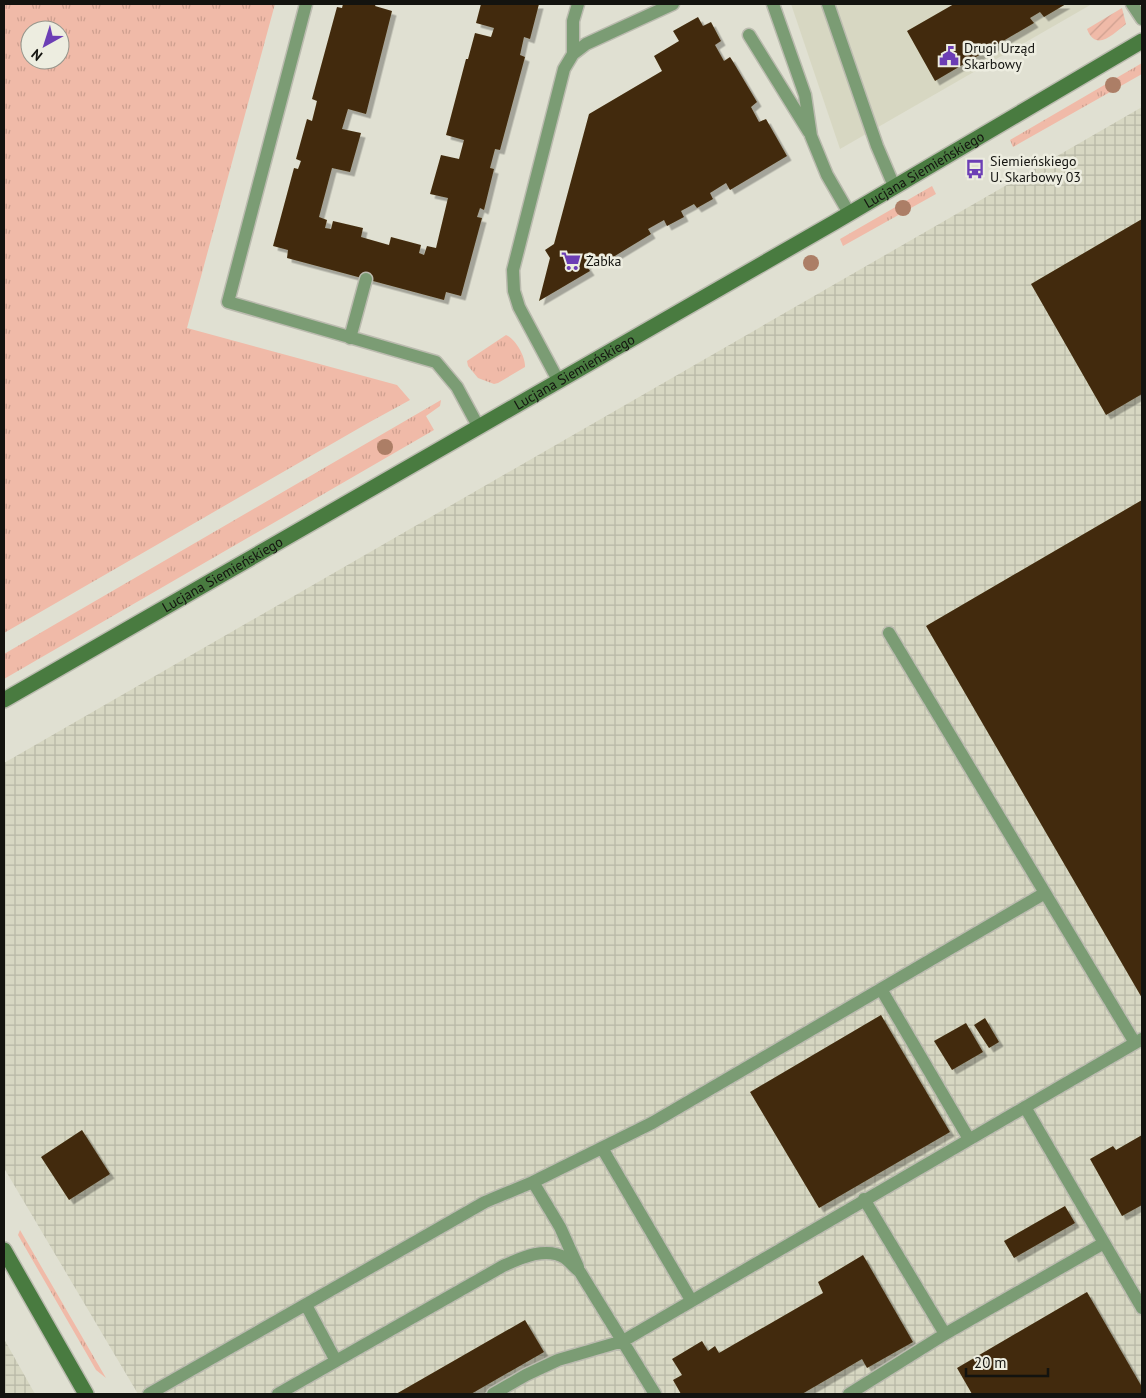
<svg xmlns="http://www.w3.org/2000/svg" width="1146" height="1398" viewBox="0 0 1146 1398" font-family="'PT Sans',sans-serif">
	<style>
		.built { fill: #d7d7c2 }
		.industrial { fill: url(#industrial-grid) }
		.grass { fill: url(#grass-tufts); fill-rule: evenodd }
		.garden { fill: url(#garden-furrows) }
		.building { fill: #422b0b; filter: url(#shadow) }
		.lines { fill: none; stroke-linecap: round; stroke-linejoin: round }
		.lane-casing { stroke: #bbbbaf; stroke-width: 15 }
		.secondary-casing { stroke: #bbbbaf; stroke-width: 18 }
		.lane { stroke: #7b9c74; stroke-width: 12 }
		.secondary { stroke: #497b40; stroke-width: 15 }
		.tree { fill: #ac7e66 }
		.labels { text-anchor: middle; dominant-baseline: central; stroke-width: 5; stroke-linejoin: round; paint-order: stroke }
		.poi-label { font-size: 14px; fill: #13130f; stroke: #edede0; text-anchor: start }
		.street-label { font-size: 14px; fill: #13130f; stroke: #edede0 }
	</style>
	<defs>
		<pattern id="industrial-grid" width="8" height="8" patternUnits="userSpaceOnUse" patternTransform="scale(1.25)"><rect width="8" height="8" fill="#d7d7c2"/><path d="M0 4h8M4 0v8" fill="none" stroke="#b8b8a6"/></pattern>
		<pattern id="grass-tufts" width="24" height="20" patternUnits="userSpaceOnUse" patternTransform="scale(1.25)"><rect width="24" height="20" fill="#f0baa8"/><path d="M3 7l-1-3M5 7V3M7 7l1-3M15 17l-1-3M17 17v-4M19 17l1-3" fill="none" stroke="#cd9f8f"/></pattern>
		<pattern id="garden-furrows" width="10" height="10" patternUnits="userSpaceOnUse" patternTransform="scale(1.25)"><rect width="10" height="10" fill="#f0baa8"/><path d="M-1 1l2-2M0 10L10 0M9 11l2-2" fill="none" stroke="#cd9f8f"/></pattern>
		<filter id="shadow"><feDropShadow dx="4.5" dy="4.5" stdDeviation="0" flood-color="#0004"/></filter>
	</defs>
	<rect width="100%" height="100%" fill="#e0e0d2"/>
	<path class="built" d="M791,4H1092L840,149Z"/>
	<path class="industrial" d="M1142,107V1394H138L4,1168V763Z
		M4,1339L35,1394H4Z"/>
	<path class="grass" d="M4,4H275L187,328L397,385L410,400L368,423L4,633ZM30,30H60V60H30Z
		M1142,63V74L1013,147L1010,140Z
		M932,186L936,194L843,246L840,239Z
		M506,335C515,338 526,357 525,367L498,383L494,384L478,378L468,366L467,361Z
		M441,400L440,406L426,416L434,430L4,679V654Z
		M20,1230L106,1378L96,1370L18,1235Z"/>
	<path class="garden" d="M1122,8L1126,24C1114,33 1096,53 1087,29Z"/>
	<path class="building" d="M343,4H376L375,6L392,11L366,114L348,109L342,129L361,133L350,172L332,168L319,217L327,220L325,228L331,229L333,221L363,228L361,237L389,245L391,237L421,245L419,253L424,255L427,246L436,248L448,198L430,194L441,155L459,159L464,140L446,135L466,59H468L475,33L491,37L494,28L476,23L481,4H539L530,39L524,37L520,55L525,57L500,150L495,149L490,168L494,169L484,210L480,208L477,217L482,218L461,296L446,292L444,300L287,258L288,250L273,246L294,168L298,169L301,161L296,159L307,119L312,121L317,101L312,99L337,7L342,8Z
		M954,4H1066L1044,17L1040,12L1030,18L1034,23L935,81L907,31Z
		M698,17L703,26L711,22L721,41L715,45L724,61L730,57L732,60L757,102L751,107L759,122L766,119L787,156L730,190L726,183L710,193L713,199L697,208L694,204L681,211L684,217L667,226L664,220L648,229L651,234L605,262L601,255L586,265L590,271L539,301L550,258L545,250L554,244L589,114L662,71L654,56L679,41L673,31Z
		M1142,219V394L1106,415L1031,284Z
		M1142,500V998L926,626Z
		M881,1015L950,1132L819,1208L750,1092Z
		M985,1018L999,1042L989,1048L974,1025Z
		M966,1023L983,1052L952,1070L934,1041Z
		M82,1130L110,1174L69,1200L41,1157Z
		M1142,1135V1205L1122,1216L1090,1159L1113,1146L1116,1150Z
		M1065,1206L1075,1223L1014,1258L1004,1241Z
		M863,1255L913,1342L867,1368L862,1359L802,1394H681L673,1380L682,1375L672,1359L702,1341L708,1351L715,1346L719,1353L823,1293L818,1282Z
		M1087,1292L1142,1387V1394H972L957,1368Z
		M525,1320L544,1352L471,1394H396Z"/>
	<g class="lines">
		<defs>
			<path id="lane" d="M306,4L228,302L436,362L457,387L478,426
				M773,4L805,95L811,136L827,175L849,213
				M828,4L877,146L894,186
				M1132,4L1142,19
				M749,35L809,132
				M573,54V21L578,4
				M350,338L366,279
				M558,380L519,307L514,291L513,270L564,69L573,54L586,44L673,4
				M889,633L1135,1043
				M881,989L969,1139
				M1025,1107L1142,1308
				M602,1148L691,1300
				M533,1182L560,1227L578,1267
				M864,1199L945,1334
				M306,1305L336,1361
				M149,1394L485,1202L533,1182L652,1123L1045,893
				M278,1394L503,1266C521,1258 546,1246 565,1258C570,1262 575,1268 580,1272L655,1394
				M493,1394L526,1375L558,1360L623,1341L1142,1039
				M849,1394L945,1334L1104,1243"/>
			<g id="secondary">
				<path id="s1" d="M4,700L835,222L1142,41"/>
				<path d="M4,1250L86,1394"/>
			</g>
		</defs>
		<use href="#lane" class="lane-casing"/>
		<use href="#secondary" class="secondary-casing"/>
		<use href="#lane" class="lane"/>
		<use href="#secondary" class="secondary"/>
	</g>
	<g class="tree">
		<circle cx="1113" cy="85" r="8"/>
		<circle cx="903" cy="208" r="8"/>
		<circle cx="811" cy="263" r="8"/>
		<circle cx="385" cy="447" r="8"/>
	</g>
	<defs>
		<symbol id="civic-bare" viewBox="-9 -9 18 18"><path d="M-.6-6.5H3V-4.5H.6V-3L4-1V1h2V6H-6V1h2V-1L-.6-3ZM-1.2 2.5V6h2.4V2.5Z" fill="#6c3eb5" stroke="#edede0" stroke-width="2.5" paint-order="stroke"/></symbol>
		<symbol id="bus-bare" viewBox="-9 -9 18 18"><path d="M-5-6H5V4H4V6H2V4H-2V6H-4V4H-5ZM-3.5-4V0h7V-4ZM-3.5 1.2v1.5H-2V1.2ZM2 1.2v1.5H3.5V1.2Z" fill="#6c3eb5" stroke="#edede0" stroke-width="2.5" paint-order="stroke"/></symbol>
		<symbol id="supermarket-bare" viewBox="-9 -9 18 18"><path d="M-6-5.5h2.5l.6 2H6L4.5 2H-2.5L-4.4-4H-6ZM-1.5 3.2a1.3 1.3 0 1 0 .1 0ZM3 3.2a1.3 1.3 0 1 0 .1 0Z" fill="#6c3eb5" stroke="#edede0" stroke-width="2.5" paint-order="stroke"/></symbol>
	</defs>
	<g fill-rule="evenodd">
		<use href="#civic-bare" x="935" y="42" width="28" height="28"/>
		<use href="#bus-bare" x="961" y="155" width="28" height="28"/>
		<use href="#supermarket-bare" x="557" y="247" width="28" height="28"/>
	</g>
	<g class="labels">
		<g class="poi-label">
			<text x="964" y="48">Drugi Urząd<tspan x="964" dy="16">Skarbowy</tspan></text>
			<text x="990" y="161">Siemieńskiego<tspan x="990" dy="16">U. Skarbowy 03</tspan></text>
			<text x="586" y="261">Żabka</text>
		</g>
		<g class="street-label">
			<text stroke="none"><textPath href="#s1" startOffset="1062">Lucjana Siemieńskiego</textPath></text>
			<text stroke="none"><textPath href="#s1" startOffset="658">Lucjana Siemieńskiego</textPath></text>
			<text stroke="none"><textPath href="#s1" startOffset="252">Lucjana Siemieńskiego</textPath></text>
		</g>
	</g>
	<rect width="1146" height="1398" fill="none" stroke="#13130f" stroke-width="10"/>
	<g transform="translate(45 45) rotate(219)"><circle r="24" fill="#edede0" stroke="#96968c"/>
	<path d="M0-4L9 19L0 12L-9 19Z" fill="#6c3eb5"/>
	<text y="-8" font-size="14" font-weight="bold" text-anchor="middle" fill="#13130f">N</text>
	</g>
	<path d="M966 1368v8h82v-8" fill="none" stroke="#13130f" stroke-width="2.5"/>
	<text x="974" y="1368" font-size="15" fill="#13130f" stroke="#edede0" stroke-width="4" paint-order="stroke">20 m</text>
</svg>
